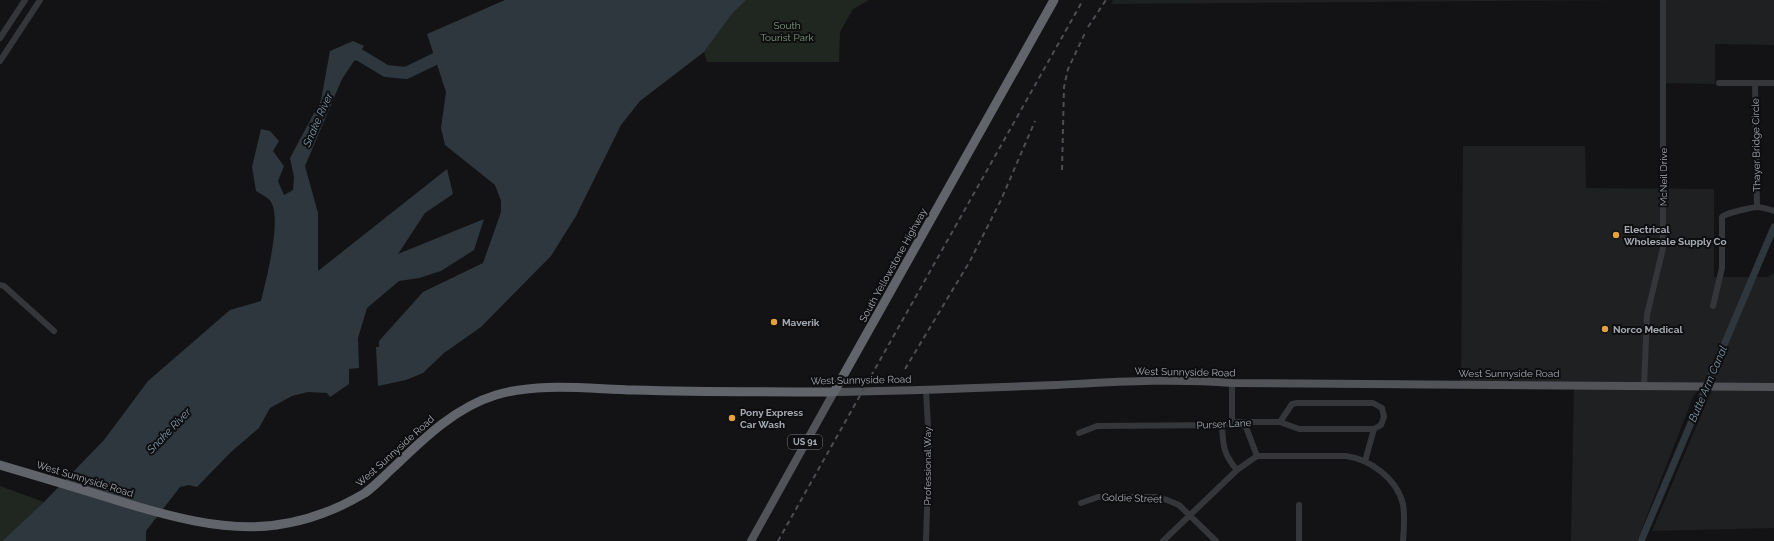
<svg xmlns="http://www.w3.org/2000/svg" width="1774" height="541" viewBox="0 0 1774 541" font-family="Raleway,sans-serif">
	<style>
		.built { fill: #1f2022 }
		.green { fill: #202720 }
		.water { fill: #2e373d }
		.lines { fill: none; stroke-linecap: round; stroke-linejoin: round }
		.canal { stroke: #2e373d; stroke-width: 7 }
		.river { stroke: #2e373d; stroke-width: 12 }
		.minor { stroke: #35363a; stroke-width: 6 }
		.major { stroke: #515358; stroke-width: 8 }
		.highway { stroke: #61646a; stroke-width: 9 }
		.rail { stroke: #4c4e53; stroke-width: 2; stroke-dasharray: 5 4; stroke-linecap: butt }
		.poi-dot { fill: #e6a13b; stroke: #0e0e10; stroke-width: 1.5 }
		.labels { text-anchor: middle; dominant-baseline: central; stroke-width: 4; stroke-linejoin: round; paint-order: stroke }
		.shield { fill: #0e0e10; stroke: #787c83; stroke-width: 1 }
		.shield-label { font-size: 9px; font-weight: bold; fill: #a6abb4 }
		.park-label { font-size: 10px; fill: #7e9e7e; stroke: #0e0e10 }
		.street-label { font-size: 10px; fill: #a6abb4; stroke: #0e0e10 }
		.poi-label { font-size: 10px; font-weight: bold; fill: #a6abb4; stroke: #0e0e10; text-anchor: start }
		.water-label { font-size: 11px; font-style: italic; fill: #7f9bae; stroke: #0e0e10 }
	</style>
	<rect width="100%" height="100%" fill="#131315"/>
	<path class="built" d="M1113,0H1635L1111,4Z
		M1663,0H1774V45L1715,44V84L1663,83Z
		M1463,146H1585L1586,188L1714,189V277H1767L1774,273V528L1652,531L1713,387L1701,386L1693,397L1637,541H1571L1574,385L1461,384Z"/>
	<path class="green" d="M746,0H869L853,9L840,32L839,62H707L704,52L732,14Z
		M0,486L44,502L2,541H0Z"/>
	<path class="water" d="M505,0H746L732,14L704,52L640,101L621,125L576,216L551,256L481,327L444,353L423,373L406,380L378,386L376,347H379V341L423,292L483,263L501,212V201L495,185L445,145L441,128L446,92L427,34Z
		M353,41L364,46L342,79L305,166L318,213V271L447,169L453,194L425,213L398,254L484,219L474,250L441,271L419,278L399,281L367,308L358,338L359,368L349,369V384L330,397L327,393L308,392L292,396L270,408L259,428L231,452L197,487L189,485L180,487L146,531V541H2L44,502L104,440L148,381L230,310L261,301C266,280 282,220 271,202C269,198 261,194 256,191L252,167L261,129L270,131L279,141L273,151L284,166L278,181L284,195L293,190L294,177L290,158L321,100L330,51Z"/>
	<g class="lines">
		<path class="canal" d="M1641,541L1774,227"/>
		<path class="river" d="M344,57L358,54L386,71L406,73L435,59L450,56"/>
		<path class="minor" d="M0,38L25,0
			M0,61L40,0
			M1719,83H1774
			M1755,83L1757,207
			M0,285L4,286L54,331
			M1713,306L1722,268V217C1725,213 1754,207 1758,207C1763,208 1769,209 1774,211
			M1232,383V422L1246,427L1257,456
			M1644,386L1647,315L1663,248V0
			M926,391L929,444L926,541
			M1280,422L1292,404L1297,403H1373L1382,408L1384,417L1381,425L1374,429
			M1222,425C1223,445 1223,454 1237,470
			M1079,433L1097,426L1222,425L1232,422H1280L1299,429H1374
			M1365,461L1374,429
			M1081,503L1098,497H1155L1167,500L1179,505L1216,541
			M1163,541L1237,470L1257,456H1346C1370,459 1397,479 1403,504C1405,516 1404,529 1403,541
			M1299,541V505"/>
		<path class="major" d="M751,541L834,392C908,391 982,388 1056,385C1114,382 1173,378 1232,383L1774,387"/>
		<path class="highway" d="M0,465C44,478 88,491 132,505C220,531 284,541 365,493C376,485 385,475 395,466C424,438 456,407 496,395C539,382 589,389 634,390C701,392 767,392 834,392L1054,0"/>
		<path class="rail" d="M1088,27L1106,0
			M1062,170L1064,87L1068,69L1086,31
			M905,369L970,261L1001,200L1035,121
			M778,541L1083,0"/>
	</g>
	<g class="poi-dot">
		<circle cx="1616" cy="235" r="4"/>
		<circle cx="774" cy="322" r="4"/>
		<circle cx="1605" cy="329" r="4"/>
		<circle cx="732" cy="418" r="4"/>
	</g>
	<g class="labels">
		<rect class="shield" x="788" y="435" width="34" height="14" rx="3"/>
		<g class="shield-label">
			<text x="805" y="442">US 91</text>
		</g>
		<g class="park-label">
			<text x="787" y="25">South<tspan x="787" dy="12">Tourist Park</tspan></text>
		</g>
		<g class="street-label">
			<text transform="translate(1756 145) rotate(-91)">Thayer Bridge Circle</text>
			<text transform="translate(1663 177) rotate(-90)">McNeil Drive</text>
			<text transform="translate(893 265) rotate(-61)">South Yellowstone Highway</text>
			<text transform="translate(1185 372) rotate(1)">West Sunnyside Road</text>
			<text x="1509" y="373">West Sunnyside Road</text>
			<text transform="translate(861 380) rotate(-1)">West Sunnyside Road</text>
			<text transform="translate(1224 424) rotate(-3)">Purser Lane</text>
			<text transform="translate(395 451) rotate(-42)">West Sunnyside Road</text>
			<text transform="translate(927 466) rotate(-90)">Professional Way</text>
			<text transform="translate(85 479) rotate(17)">West Sunnyside Road</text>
			<text transform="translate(1132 498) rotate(2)">Goldie Street</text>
		</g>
		<g class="poi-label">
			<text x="1624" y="229">Electrical<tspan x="1624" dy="12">Wholesale Supply Co</tspan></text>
			<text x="782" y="322">Maverik</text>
			<text x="1613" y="329">Norco Medical</text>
			<text x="740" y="412">Pony Express<tspan x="740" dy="12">Car Wash</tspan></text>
		</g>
		<g class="water-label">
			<text transform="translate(318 120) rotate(-66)">Snake River</text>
			<text transform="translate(1708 384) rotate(-67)">Butte Arm Canal</text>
			<text transform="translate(169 431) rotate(-46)">Snake River</text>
		</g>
	</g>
</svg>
